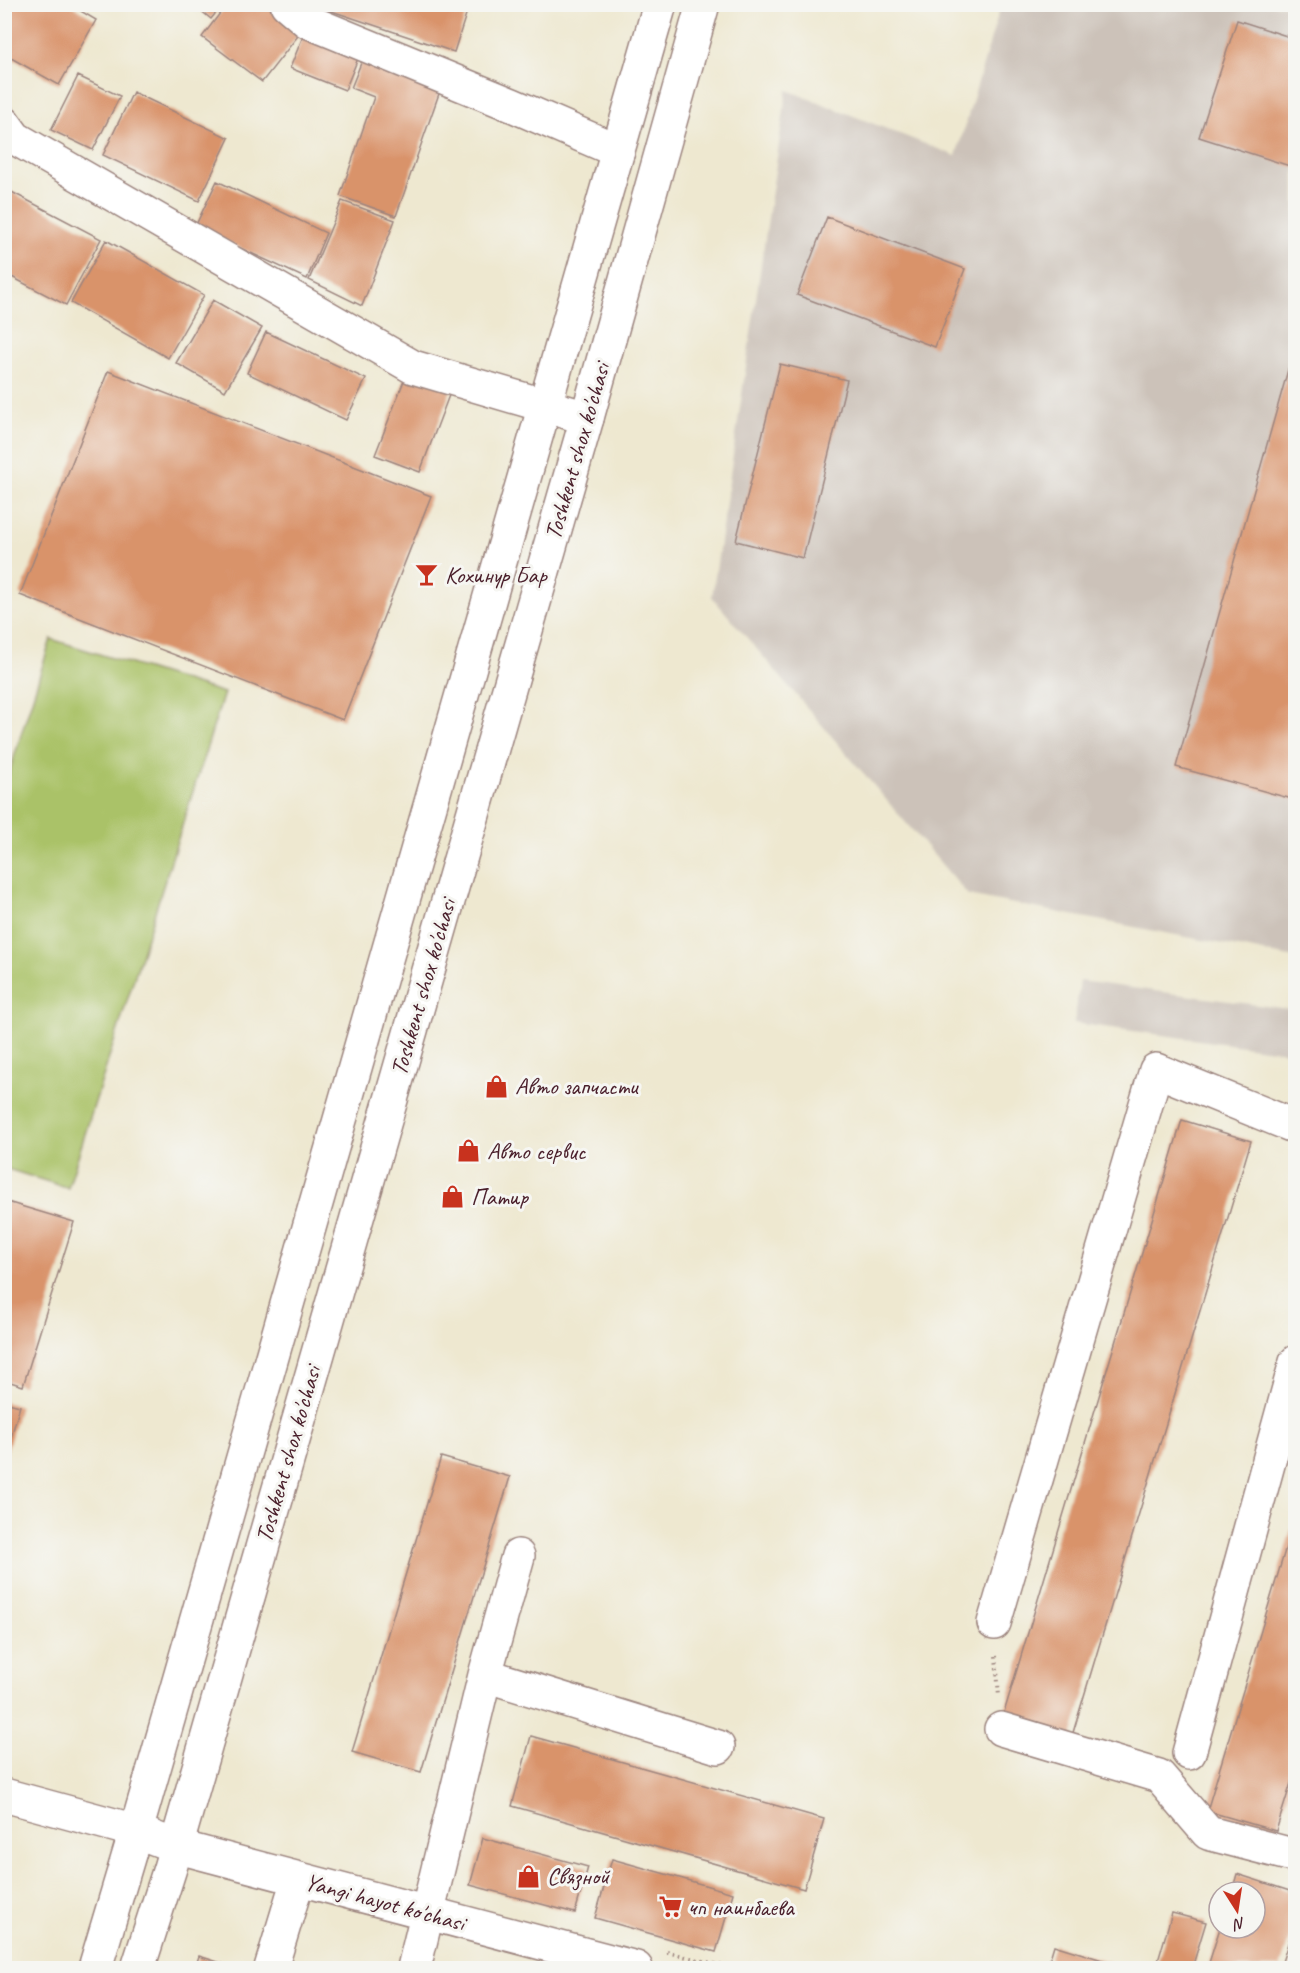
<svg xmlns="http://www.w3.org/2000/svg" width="1300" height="1973" viewBox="0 0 1300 1973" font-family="Caveat,sans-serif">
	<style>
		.industrial { fill: #ccc2b9 }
		.green { fill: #aac268; stroke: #7a704a; stroke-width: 1.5 }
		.building { fill: #d9936b }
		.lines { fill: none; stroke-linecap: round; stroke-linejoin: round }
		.minor-casing { stroke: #9c847e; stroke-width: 36 }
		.major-casing { stroke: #9c847e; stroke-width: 36 }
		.path { stroke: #9c847e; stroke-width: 4; stroke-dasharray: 1.5 4.5; stroke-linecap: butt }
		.minor { stroke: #fff; stroke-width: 33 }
		.major { stroke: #fff; stroke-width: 33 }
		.labels { text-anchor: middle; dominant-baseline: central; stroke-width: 6; stroke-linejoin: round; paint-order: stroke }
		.street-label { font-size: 24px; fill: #4a1f2b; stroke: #f6f6f2 }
		.poi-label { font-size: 24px; fill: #4a1f2b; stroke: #f6f6f2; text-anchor: start }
	</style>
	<rect width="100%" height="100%" fill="#f6f6f2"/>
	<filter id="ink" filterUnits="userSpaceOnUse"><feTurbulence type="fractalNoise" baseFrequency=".0167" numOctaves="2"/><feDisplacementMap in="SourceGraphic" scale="12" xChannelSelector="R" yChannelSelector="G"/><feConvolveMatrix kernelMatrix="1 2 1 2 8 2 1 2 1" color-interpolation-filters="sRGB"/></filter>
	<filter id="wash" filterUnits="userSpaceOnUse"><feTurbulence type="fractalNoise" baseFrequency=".008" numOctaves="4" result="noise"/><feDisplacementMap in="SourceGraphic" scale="24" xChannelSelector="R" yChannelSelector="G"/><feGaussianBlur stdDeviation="1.35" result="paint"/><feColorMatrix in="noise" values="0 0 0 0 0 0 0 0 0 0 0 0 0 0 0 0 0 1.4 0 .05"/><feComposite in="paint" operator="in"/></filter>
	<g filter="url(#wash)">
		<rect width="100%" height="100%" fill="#eee8d0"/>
		<path class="industrial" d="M1001,5H1295V958L968,895L712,597L787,90L956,156Z
			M1080,981L1295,1010V1053L1074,1023Z"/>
		<path class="green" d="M51,639L224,693L68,1188L4,1168L5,786Z"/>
		<g id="blocks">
			<path class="building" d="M4,4H69L96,20L59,85L4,54Z
				M193,4H223L211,19Z
				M227,4H265L301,32L262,82L202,37Z
				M314,5H469L454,52Z
				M1237,20L1296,39V168L1199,137Z
				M304,34L359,56L345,90L290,68Z
				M363,58L441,88L396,216L340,196L374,97L351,88Z
				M78,76L120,96L93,150L51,130Z
				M133,92L229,138L199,201L103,155Z
				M217,181L326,233L307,279L195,227Z
				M4,188L101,239L66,305L4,273Z
				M342,201L395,220L362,306L309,280Z
				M827,217L965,269L935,347L797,295Z
				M106,240L204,295L168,358L71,303Z
				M213,300L262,328L225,391L176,363Z
				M266,332L366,379L346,420L247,373Z
				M1295,345H1296V800L1176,767Z
				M780,364L847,380L803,558L736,541Z
				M108,371L431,496L343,720L20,595Z
				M407,373L451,390L420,472L375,455Z
				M1182,1120L1251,1141L1072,1736L1003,1716Z
				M4,1201L74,1222L23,1386L4,1380Z
				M4,1402L20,1406L5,1458H4Z
				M441,1457L510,1477L421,1772L352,1752Z
				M1295,1517L1296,1767L1276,1831L1207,1811Z
				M531,1736L824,1819L804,1889L512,1806Z
				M483,1838L588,1867L575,1913L470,1885Z
				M612,1859L733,1893L716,1952L595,1918Z
				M1237,1874L1296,1893V1919L1280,1968H1226L1209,1963L1220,1928H1255V1892H1232Z
				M1172,1913L1206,1922L1192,1968H1156Z
				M1054,1945L1128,1968H1047Z
				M199,1956L237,1968H195Z"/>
		</g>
	</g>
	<g filter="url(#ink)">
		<use href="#blocks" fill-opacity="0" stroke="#9c847e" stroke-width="1.5"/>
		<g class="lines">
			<defs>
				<path id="minor" d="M287,4L307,21L512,105L618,151
					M4,123L15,138L413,367L587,418
					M994,1623L1156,1070L1296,1127
					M485,1675L518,1556
					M1001,1729L1159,1776L1208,1833L1296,1856
					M1189,1753L1296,1362
					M4,1795L136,1831L175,1846L636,1968
					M271,1968L298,1879
					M414,1968L485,1675L718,1747"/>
				<path id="major" d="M95,1968L136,1831L660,4
					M138,1968L170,1868L587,418L703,4"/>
			</defs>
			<use href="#minor" class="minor-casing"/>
			<use href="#major" class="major-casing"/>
			<path class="path" d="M996,1656L999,1697
				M667,1952L731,1968"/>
			<use href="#minor" class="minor"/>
			<use href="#major" class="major"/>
		</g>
	</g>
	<defs>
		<symbol id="bar-bare" viewBox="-9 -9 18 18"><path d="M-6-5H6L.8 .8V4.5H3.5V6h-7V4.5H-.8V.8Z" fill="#c8321e" stroke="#f6f6f2" stroke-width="2.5" paint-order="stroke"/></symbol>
		<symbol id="shop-bare" viewBox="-9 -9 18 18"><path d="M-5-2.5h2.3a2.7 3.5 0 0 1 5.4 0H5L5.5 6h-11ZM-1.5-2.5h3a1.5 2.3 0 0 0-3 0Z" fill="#c8321e" stroke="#f6f6f2" stroke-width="2.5" paint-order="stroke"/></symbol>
		<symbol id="supermarket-bare" viewBox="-9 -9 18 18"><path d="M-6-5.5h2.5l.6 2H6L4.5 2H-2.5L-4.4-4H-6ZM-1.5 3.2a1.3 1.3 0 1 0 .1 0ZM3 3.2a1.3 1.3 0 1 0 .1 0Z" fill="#c8321e" stroke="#f6f6f2" stroke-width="2.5" paint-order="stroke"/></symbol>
	</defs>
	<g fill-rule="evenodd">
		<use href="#bar-bare" x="410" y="558" width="33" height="33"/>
		<use href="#shop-bare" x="480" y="1070" width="33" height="33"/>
		<use href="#shop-bare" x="452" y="1134" width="33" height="33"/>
		<use href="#shop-bare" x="436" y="1180" width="33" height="33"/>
		<use href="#shop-bare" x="512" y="1860" width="33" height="33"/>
		<use href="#supermarket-bare" x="654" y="1890" width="33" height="33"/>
	</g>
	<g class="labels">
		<g class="street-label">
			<text transform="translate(577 451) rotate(-74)">Toshkent shox ko'chasi</text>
			<text transform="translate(423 987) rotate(-74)">Toshkent shox ko'chasi</text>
			<text transform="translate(288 1454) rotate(-74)">Toshkent shox ko'chasi</text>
			<text transform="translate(385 1902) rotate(15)">Yangi hayot ko'chasi</text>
		</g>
		<g class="poi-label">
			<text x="445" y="575">Кохинур Бар</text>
			<text x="515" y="1086">Авто запчасти</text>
			<text x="487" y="1151">Авто сервис</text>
			<text x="471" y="1197">Патир</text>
			<text x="547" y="1876">Связной</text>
			<text x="688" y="1907">чп наинбаева</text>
		</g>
	</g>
	<rect width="1300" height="1973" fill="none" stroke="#f6f6f2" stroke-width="24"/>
	<g transform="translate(1237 1910) rotate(168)"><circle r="28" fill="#f6f6f2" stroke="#b1a0a2" stroke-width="1.5"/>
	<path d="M0-4.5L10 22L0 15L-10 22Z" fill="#c8321e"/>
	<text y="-9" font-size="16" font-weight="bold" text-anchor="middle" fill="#4a1f2b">N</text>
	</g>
</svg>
